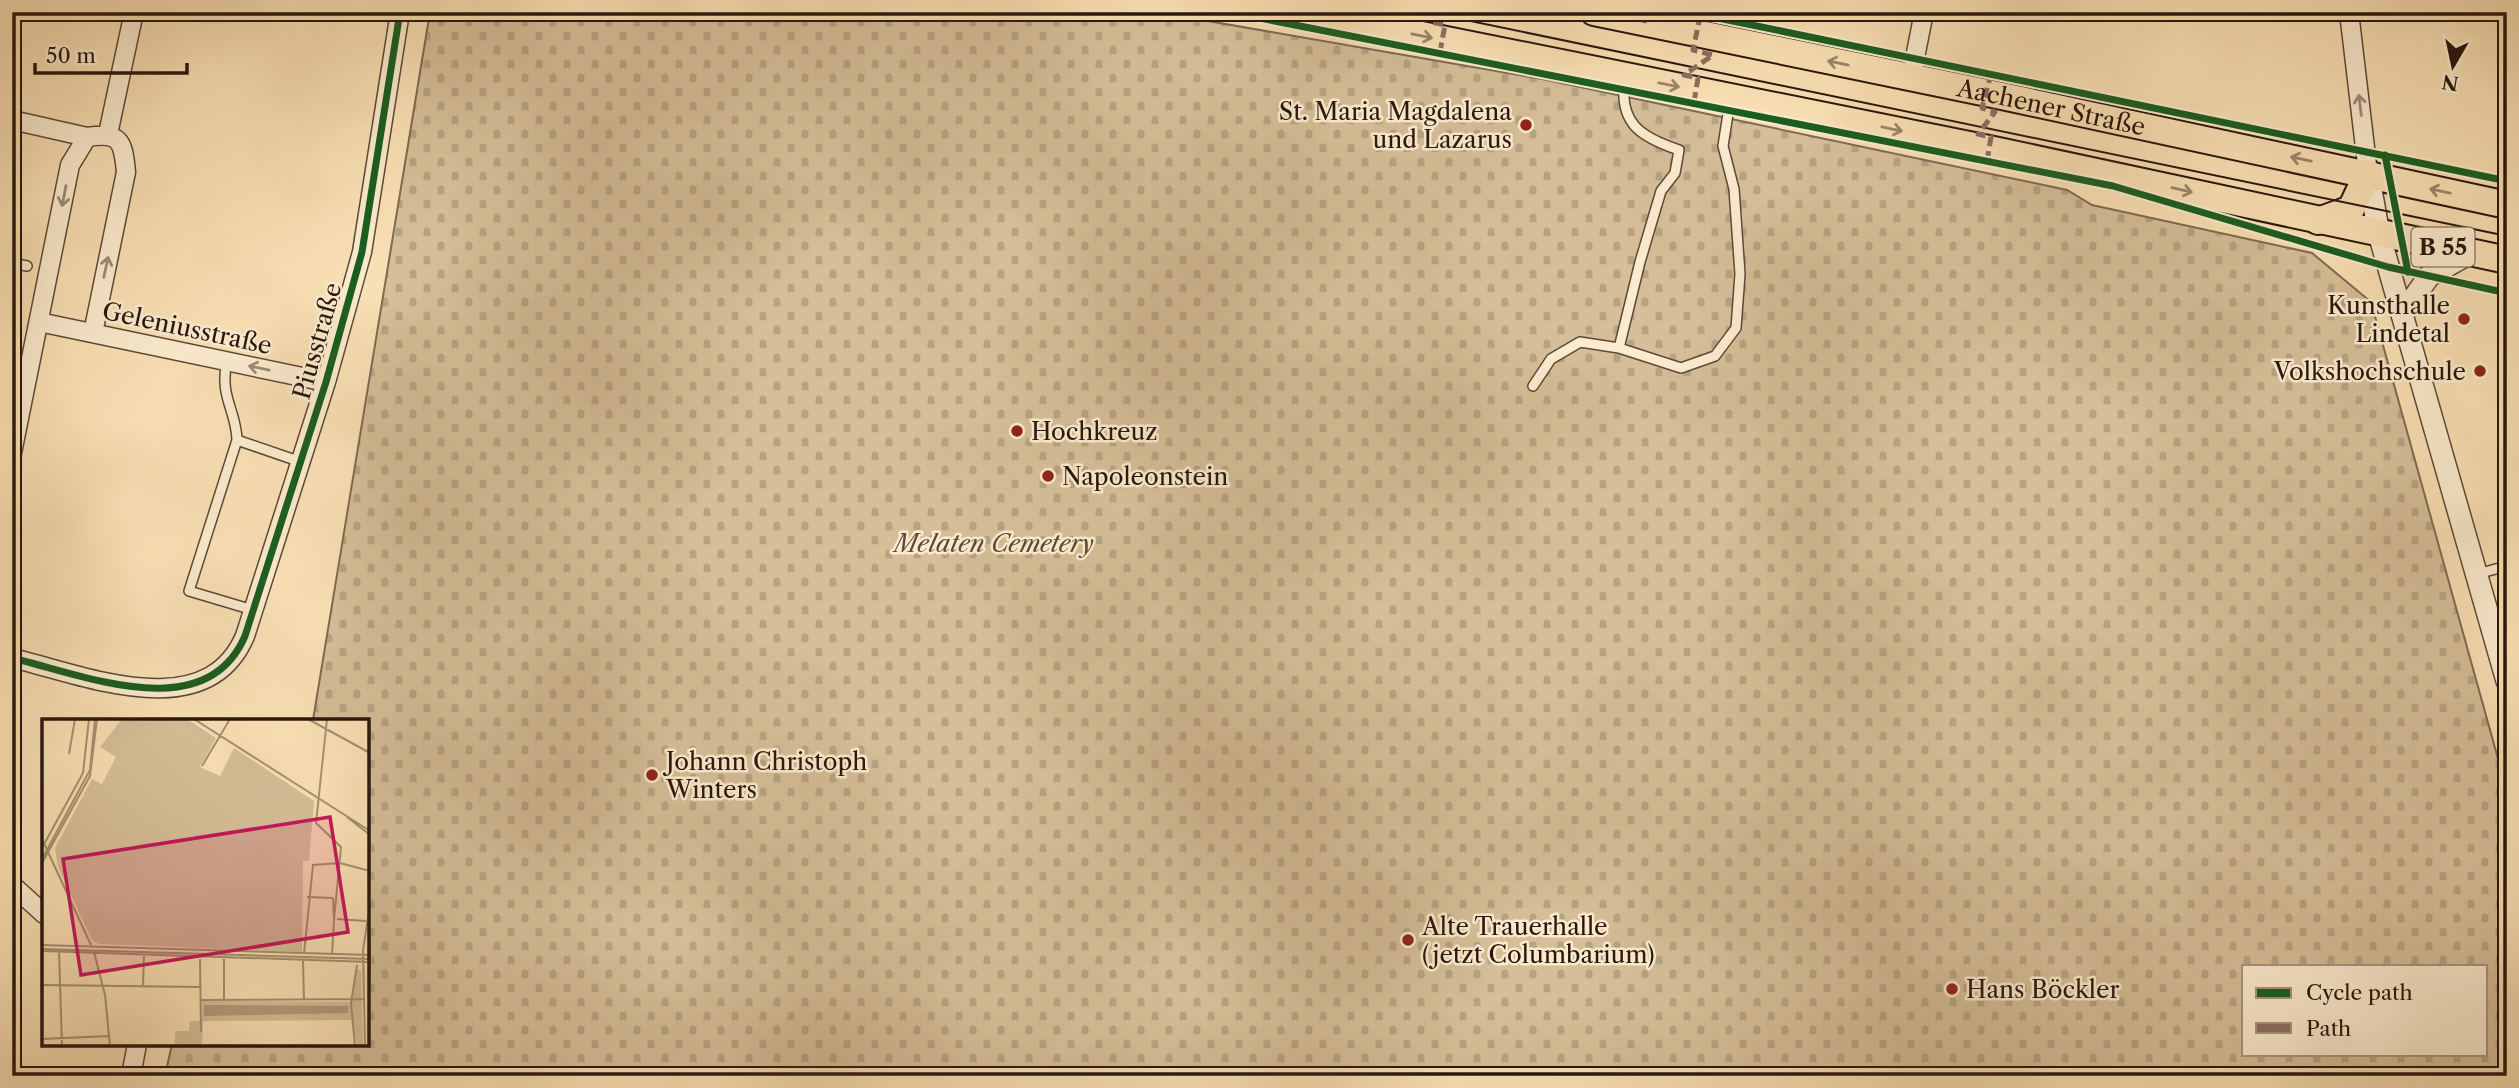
<svg xmlns="http://www.w3.org/2000/svg" width="2519" height="1088" viewBox="0 0 2519 1088" font-family="'Libre Caslon Text',serif">
	<style>
		.cemetery { fill: url(#cemetery-stones); stroke: #7e6a53; stroke-width: 2; fill-rule: evenodd }
		.lines { fill: none; stroke-linecap: round; stroke-linejoin: round }
		.service-casing { stroke: #5c4938; stroke-width: 12 }
		.minor-casing { stroke: #5c4938; stroke-width: 21 }
		.tertiary-casing { stroke: #5c4938; stroke-width: 24 }
		.primary-casing { stroke: #28170e; stroke-width: 30 }
		.service { stroke: #fbebce; stroke-width: 9 }
		.minor { stroke: #fbebce; stroke-width: 18 }
		.tertiary { stroke: #fbebce; stroke-width: 21 }
		.primary { stroke: #f9e0b4; stroke-width: 26 }
		.tram { stroke: #28170e; stroke-width: 2 }
		.quiet { stroke: #8d6e63; stroke-width: 5; stroke-dasharray: 10 5; stroke-linecap: butt }
		.cycleway-casing { stroke: #fbebce; stroke-width: 11 }
		.cycleway { stroke: #1b5e20; stroke-width: 7 }
		.oneway { stroke: #9b8669 }
		.oneway2 { stroke: #9c8c78 }
		.poi-dot { fill: #8f2418; stroke: #fbebce; stroke-width: 2.5 }
		.labels { text-anchor: middle; dominant-baseline: central; stroke-width: 5; stroke-linejoin: round; paint-order: stroke }
		.shield { fill: #fbebce; stroke: #675748; stroke-width: 2 }
		.shield-label { font-size: 23px; font-weight: bold; fill: #28170e }
		.street-label { font-size: 24px; fill: #28170e; stroke: #fbebce }
		.poi-label { font-size: 24px; fill: #28170e; stroke: #fbebce; text-anchor: start }
		.park-label { font-size: 24px; font-style: italic; fill: #5c4937; stroke: #fbebce }
		.inset-road { fill: none; stroke: #a59072; stroke-width: 2 }
		.view { fill: #c2185b; fill-opacity: 0.15; stroke: #c2185b; stroke-width: 3.5 }
		.inset-edge { fill: none; stroke: #28170e; stroke-width: 3.5 }
	</style>
	<defs>
		<pattern id="cemetery-stones" width="16" height="16" patternUnits="userSpaceOnUse" patternTransform="scale(1.75)"><rect width="16" height="16" fill="#d5be98"/><path d="M2 7V4a2 2 0 0 1 4 0v3zM10 15v-3a2 2 0 0 1 4 0v3z" fill="#b7a382"/></pattern>
	</defs>
	<rect width="100%" height="100%" fill="#f9e0b4"/>
	<filter id="stains"><feTurbulence type="fractalNoise" baseFrequency=".00286" numOctaves="4"/><feColorMatrix values="0 0 0 0 .2 0 0 0 0 .09 0 0 0 0 .02 0 0 0 .5 -.17"/></filter>
	<radialGradient id="worn" r=".72"><stop offset=".6" stop-color="#630" stop-opacity="0"/><stop offset="1" stop-color="#630" stop-opacity=".3"/></radialGradient>
	<path class="cemetery" d="M430,12H1156L1542,79L2067,190L2092,205L2312,253L2371,302L2507,791V1076H165L172,1044H368V720H313ZM2244,967H2486V1055H2244Z"/>
	<g class="lines">
		<defs>
			<path id="service" d="M12,263L27,266
				M1619,348L1681,368L1715,356L1736,328L1740,274L1734,189L1723,146L1730,101
				M227,361C219,397 236,409 237,440L189,591L253,610
				M1533,386L1551,359L1580,342L1619,348L1640,262L1661,191L1675,173L1679,150C1640,137 1618,123 1625,78
				M237,440L301,462
				M2477,574L2507,566
				M184,1076L186,1072"/>
			<path id="minor" d="M2349,12L2368,173
				M1911,78L1924,12
				M12,120L87,137
				M108,134L134,12
				M39,322L326,382
				M12,453L70,165L87,137C120,132 123,140 126,172L93,333
				M12,658C84,675 206,727 245,636L326,382L362,252L400,12
				M12,885L44,914
				M131,1076L137,1044"/>
			<path id="tertiary" d="M2368,173L2379,234L2507,681
				M2402,315L2429,276L2470,253"/>
			<g id="primary">
				<path d="M1307,12L1989,149L2507,260"/>
				<path id="s1" d="M1594,12L2002,96L2507,205"/>
				<path d="M2318,221L2351,209L2368,173"/>
			</g>
		</defs>
		<use href="#service" class="service-casing"/>
		<use href="#minor" class="minor-casing"/>
		<use href="#tertiary" class="tertiary-casing"/>
		<use href="#primary" class="primary-casing"/>
		<use href="#service" class="service"/>
		<use href="#minor" class="minor"/>
		<use href="#tertiary" class="tertiary"/>
		<use href="#primary" class="primary"/>
		<path class="tram" d="M1427,12L2507,236"/>
		<path class="quiet" d="M1439,12L1431,22L1445,25L1440,52
			M1644,23L1646,12
			M1694,102L1698,78L1684,75L1713,55L1693,50L1701,12
			M1987,161L1991,137L1978,134L1995,112L1982,108L1991,74"/>
		<defs>
			<path id="cycleway" d="M1229,12L2113,186L2388,267L2507,293
				M1689,12L2507,181
				M2385,155L2408,272
				M12,658C84,675 206,727 245,636L326,382L362,252L400,12"/>
		</defs>
		<use href="#cycleway" class="cycleway-casing"/>
		<use href="#cycleway" class="cycleway"/>
	</g>
	<defs><path id="oneway-shaft" d="M-6 0H5M1.5-3L5.5 0L1.5 3" fill="none" stroke-width="1.6" stroke-linecap="round" stroke-linejoin="round" transform="scale(1.75)"/></defs>
	<g class="oneway">
		<use href="#oneway-shaft" transform="translate(1422 36) rotate(11)"/>
		<use href="#oneway-shaft" transform="translate(1838 63) rotate(-168)"/>
		<use href="#oneway-shaft" transform="translate(1669 85) rotate(11)"/>
		<use href="#oneway-shaft" transform="translate(1892 129) rotate(12)"/>
		<use href="#oneway-shaft" transform="translate(2301 159) rotate(-168)"/>
		<use href="#oneway-shaft" transform="translate(2182 190) rotate(13)"/>
		<use href="#oneway-shaft" transform="translate(2440 191) rotate(-168)"/>
	</g>
	<g class="oneway2">
		<use href="#oneway-shaft" transform="translate(2360 105) rotate(-97)"/>
		<use href="#oneway-shaft" transform="translate(64 196) rotate(101)"/>
		<use href="#oneway-shaft" transform="translate(106 267) rotate(-78)"/>
		<use href="#oneway-shaft" transform="translate(259 368) rotate(-168)"/>
	</g>
	<g class="poi-dot">
		<circle cx="1526" cy="125" r="7"/>
		<circle cx="2464" cy="319" r="7"/>
		<circle cx="2480" cy="371" r="7"/>
		<circle cx="1017" cy="431" r="7"/>
		<circle cx="1048" cy="476" r="7"/>
		<circle cx="652" cy="775" r="7"/>
		<circle cx="1408" cy="940" r="7"/>
		<circle cx="1952" cy="989" r="7"/>
	</g>
	<g class="labels">
		<rect class="shield" x="2411.5" y="227.5" width="63" height="39" rx="5"/>
		<g class="shield-label">
			<text x="2443" y="247">B 55</text>
		</g>
		<g class="street-label">
			<text stroke="none"><textPath href="#s1" startOffset="467">Aachener Straße</textPath></text>
			<text transform="translate(187 328) rotate(12)">Geleniusstraße</text>
			<text transform="translate(317 341) rotate(-74)">Piusstraße</text>
		</g>
		<g class="poi-label">
			<text x="1512" y="111" text-anchor="end">St. Maria Magdalena<tspan x="1512" dy="28">und Lazarus</tspan></text>
			<text x="2450" y="305" text-anchor="end">Kunsthalle<tspan x="2450" dy="28">Lindetal</tspan></text>
			<text x="2466" y="371" text-anchor="end">Volkshochschule</text>
			<text x="1031" y="431">Hochkreuz</text>
			<text x="1062" y="476">Napoleonstein</text>
			<text x="666" y="761">Johann Christoph<tspan x="666" dy="28">Winters</tspan></text>
			<text x="1422" y="926">Alte Trauerhalle<tspan x="1422" dy="28">(jetzt Columbarium)</tspan></text>
			<text x="1966" y="989">Hans Böckler</text>
		</g>
		<g class="park-label">
			<text x="994" y="543">Melaten Cemetery</text>
		</g>
	</g>
	<g transform="translate(42 719)">
		<rect width="327" height="327" fill="#f9e0b4"/>
		<path d="M80,0H145L174,19L158,48L178,57L192,29L272,82L267,142H261L260,233L57,225L50,221L16,148L13,129L50,60L60,65L74,38L58,28Z" fill="#d5be98"/>
		<path d="M315,249L319,252L321,327H315L310,301L161,302L160,327H133V312H147L148,302H160V282L310,283Z" fill="#d5be98"/>
		<path d="M162,286L306,287V294L162,297Z" fill="#b29c7c"/>
		<path class="inset-road" d="M152,0L328,112M266,0L328,34M285,0L274,104L299,128L292,201L291,179M27,35L33,0M160,47L188,0M305,98L328,116M0,120L49,226M0,129L41,54L47,0M0,140L48,51L53,0M0,144L48,57L55,0M265,178L291,179M295,200L324,202M328,217V259M0,226L328,236M0,230L328,240M0,232L328,243M17,232L20,327M52,233L63,276L68,327M262,235L271,146L298,144L328,152M290,235L292,201M158,240L159,313M182,240V280M261,242L262,281M0,266L158,268M101,266L102,237M158,281L322,280M0,320L67,317M313,327L309,284L315,246M323,327L321,231L328,186"/>
		<path class="view" d="M288,98L306,213L39,256L21,140Z"/>
		<rect width="327" height="327" class="inset-edge"/>
	</g>
	<rect width="2519" height="1088" fill="none" stroke="#f9e0b4" stroke-width="42"/>
	<rect x="14" y="14" width="2491" height="1060" fill="none" stroke="#28170e" stroke-width="3.5"/>
	<rect x="21" y="21" width="2477" height="1046" fill="none" stroke="#28170e" stroke-width="2"/>
	<rect x="2242" y="965" width="245" height="91" fill="#fbebce" stroke="#a79681" stroke-width="2"/>
	<rect x="2256" y="988" width="35" height="10" fill="#1b5e20" stroke="#a79681" stroke-width="2"/>
	<text x="2306" y="1000" font-size="21" fill="#28170e">Cycle path</text>
	<rect x="2256" y="1023" width="35" height="10" fill="#8d6e63" stroke="#a79681" stroke-width="2"/>
	<text x="2306" y="1036" font-size="21" fill="#28170e">Path</text>
	<g transform="translate(2453 66) rotate(189)" stroke="#fbebce" stroke-width="5" paint-order="stroke">
	<path d="M0-5L12 26L0 18L-12 26Z" fill="#28170e"/>
	<text y="-10" font-size="19" font-weight="bold" text-anchor="middle" fill="#28170e">N</text>
	</g>
	<path d="M35 63v10h152v-10" fill="none" stroke="#28170e" stroke-width="3.5"/>
	<text x="46" y="63" font-size="21" fill="#28170e" stroke="#fbebce" stroke-width="5" paint-order="stroke">50 m</text>
	<rect width="100%" height="100%" filter="url(#stains)"/>
	<rect width="100%" height="100%" fill="url(#worn)"/>
</svg>
